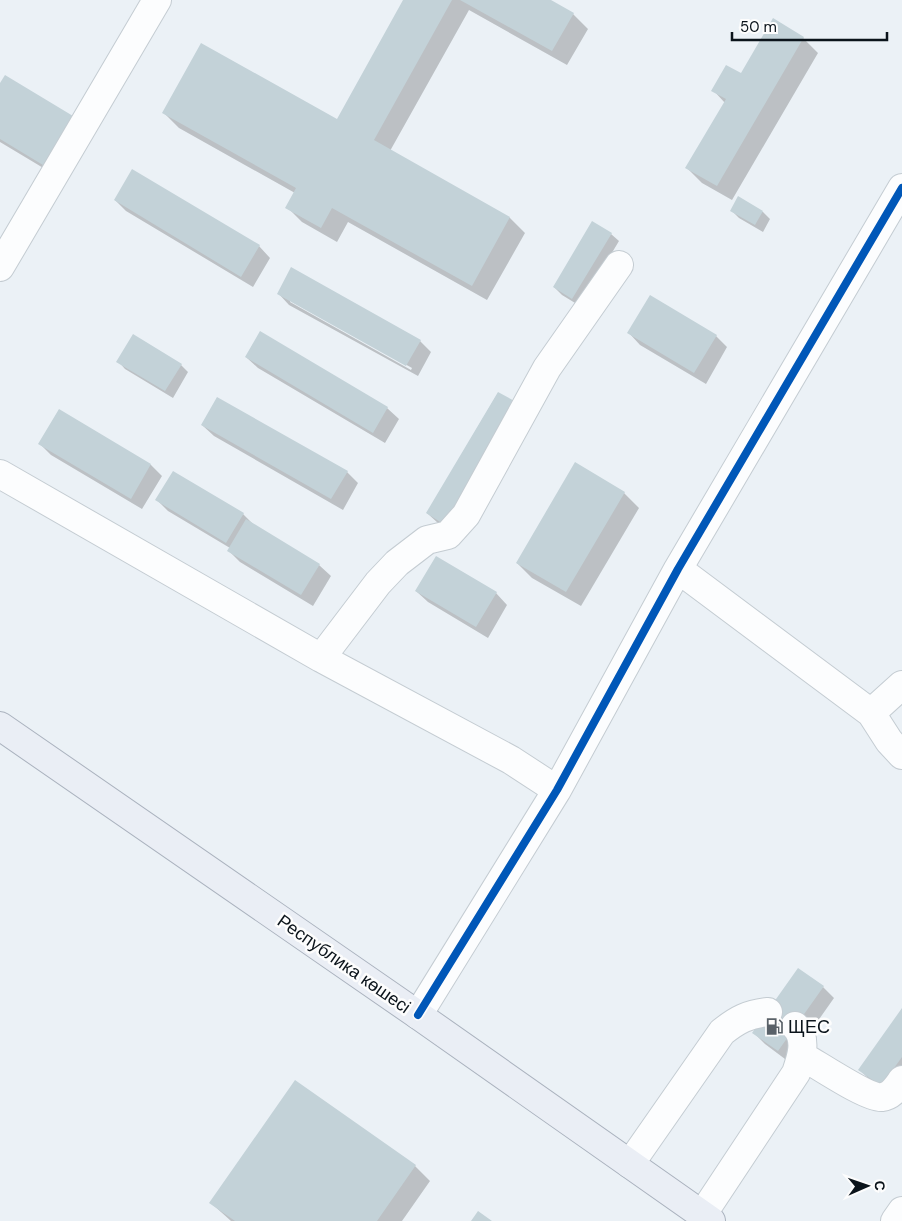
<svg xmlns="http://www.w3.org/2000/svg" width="902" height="1221" viewBox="0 0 902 1221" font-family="'DM Sans',sans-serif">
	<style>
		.shadow { fill: #0003; fill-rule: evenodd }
		.building { fill: #c3d2d8 }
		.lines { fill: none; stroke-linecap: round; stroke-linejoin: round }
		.minor-casing { stroke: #c4ccd2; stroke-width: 30 }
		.major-casing { stroke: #aab2be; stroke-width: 30 }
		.minor { stroke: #fcfdfe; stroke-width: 28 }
		.major { stroke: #eaeef5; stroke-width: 28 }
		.cycleway-casing { stroke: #fdfdfd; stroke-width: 11 }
		.cycleway { stroke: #0057b8; stroke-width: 8 }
		.labels { text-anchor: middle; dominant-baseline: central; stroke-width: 5; stroke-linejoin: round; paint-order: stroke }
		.street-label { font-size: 18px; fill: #0b141b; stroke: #fdfdfd }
		.poi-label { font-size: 18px; fill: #0b141b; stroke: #fdfdfd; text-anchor: start }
	</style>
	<rect width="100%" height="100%" fill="#ebf1f6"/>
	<path class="shadow" d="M404,0H548L573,14L588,29L567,65L469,10L390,151L510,218L525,233L487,300L348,222L337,242L302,222L287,207L295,193L179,128L164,113L337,121Z
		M803,38L818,53L732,200L702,183L687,168L725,103L713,90L741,75Z
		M0,86L72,117L55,175L0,142Z
		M133,171L259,246L270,258L253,287L126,211L115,200Z
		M731,210L763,212L770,219L763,232L739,218Z
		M611,234L619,241L580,306L562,295L554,287Z
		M278,293L420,341L431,352L418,376L289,305ZM290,299L412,368L411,370L290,302Z
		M629,333L716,336L727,347L706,384L640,345Z
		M246,357L387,408L399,419L385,443L258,368Z
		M118,361L181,365L188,372L173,398L125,369Z
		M498,393L457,535L439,524L427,513Z
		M59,410L151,465L162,476L142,509L51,455L40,444Z
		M202,425L347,472L358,483L343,510L214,436Z
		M624,493L639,508L581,606L532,578L517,563Z
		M157,500L243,514L254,525L319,565L331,576L313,606L240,562L229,551L230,548L168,511Z
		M416,591L496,593L507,605L488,638L428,602Z
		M823,987L834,998L789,1062L765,1044L754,1033Z
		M902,1010V1084L871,1081L860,1070Z
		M295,1082L415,1166L430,1181L402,1221H231L211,1203Z"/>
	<path class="building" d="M403,0H452L374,140L510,217L472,286L332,208L321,228L285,208L296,188L162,113L201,43L337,119Z
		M460,0H551L574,13L552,51Z
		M773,18L804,37L717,186L685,168L726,99L711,91L726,65L741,73Z
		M5,75L73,116L43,165L0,139V83Z
		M132,169L260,245L241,277L114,200Z
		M738,196L763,211L755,225L730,211Z
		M592,221L612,233L572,299L553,287Z
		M291,267L421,340L406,366L277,294Z
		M650,295L717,335L694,373L627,333Z
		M260,331L388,407L373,433L245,357Z
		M133,334L182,364L165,391L116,362Z
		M498,392L518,403L445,525L426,513Z
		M217,397L348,471L331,499L201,425Z
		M59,409L151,464L131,499L38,444Z
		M575,462L625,492L566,592L516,563Z
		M173,471L244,513L226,543L155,500Z
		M246,519L320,564L301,595L227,551Z
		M436,556L497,592L476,627L415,591Z
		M798,968L824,986L778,1051L752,1033Z
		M902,1008V1057L881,1086L858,1070Z
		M295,1080L416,1165L377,1221H235L209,1203Z
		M478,1211L492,1221H471Z"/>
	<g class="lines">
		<defs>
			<path id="minor" d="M0,267L157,0
				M0,474L321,658L511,760L557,790
				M678,569L871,713L889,741L902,755
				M321,658L378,583L397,563L427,540L448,535L466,515L547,368L619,265
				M871,713L902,685
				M418,1015L557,790L678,569L902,188
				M802,1056C817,1064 868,1099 882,1097C892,1096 897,1087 902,1080
				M630,1164L722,1032C737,1020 748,1014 768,1012
				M702,1215L796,1073C801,1058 808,1039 795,1026
				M895,1221L902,1211"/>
			<path id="major" d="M0,726L418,1015L711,1221"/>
		</defs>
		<use href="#minor" class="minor-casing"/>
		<use href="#major" class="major-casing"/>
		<use href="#minor" class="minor"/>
		<use href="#major" class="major"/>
		<defs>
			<path id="cycleway" d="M418,1015L557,790L678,569L902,188"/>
		</defs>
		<use href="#cycleway" class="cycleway-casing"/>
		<use href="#cycleway" class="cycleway"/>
	</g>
	<defs>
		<symbol id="fuel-bare" viewBox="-9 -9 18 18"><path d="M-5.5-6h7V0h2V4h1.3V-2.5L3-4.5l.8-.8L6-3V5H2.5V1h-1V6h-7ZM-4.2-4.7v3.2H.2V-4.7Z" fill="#596168" stroke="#fdfdfd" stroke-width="2.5" paint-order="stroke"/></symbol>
	</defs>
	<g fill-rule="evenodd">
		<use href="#fuel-bare" x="762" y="1014" width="25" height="25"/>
	</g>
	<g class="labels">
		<g class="street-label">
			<text transform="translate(344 964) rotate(35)">Республика көшесі</text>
		</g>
		<g class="poi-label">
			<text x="788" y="1027">ЩЕС</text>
		</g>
	</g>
	<g transform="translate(867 1186) rotate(88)" stroke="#fdfdfd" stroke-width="4" paint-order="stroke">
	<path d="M0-4L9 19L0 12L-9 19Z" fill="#0b141b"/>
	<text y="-8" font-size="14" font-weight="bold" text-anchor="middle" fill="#0b141b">С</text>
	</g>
	<path d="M732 32v8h155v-8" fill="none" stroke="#0b141b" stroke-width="2.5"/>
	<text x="740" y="32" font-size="15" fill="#0b141b" stroke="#fdfdfd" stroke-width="4" paint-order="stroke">50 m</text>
</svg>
